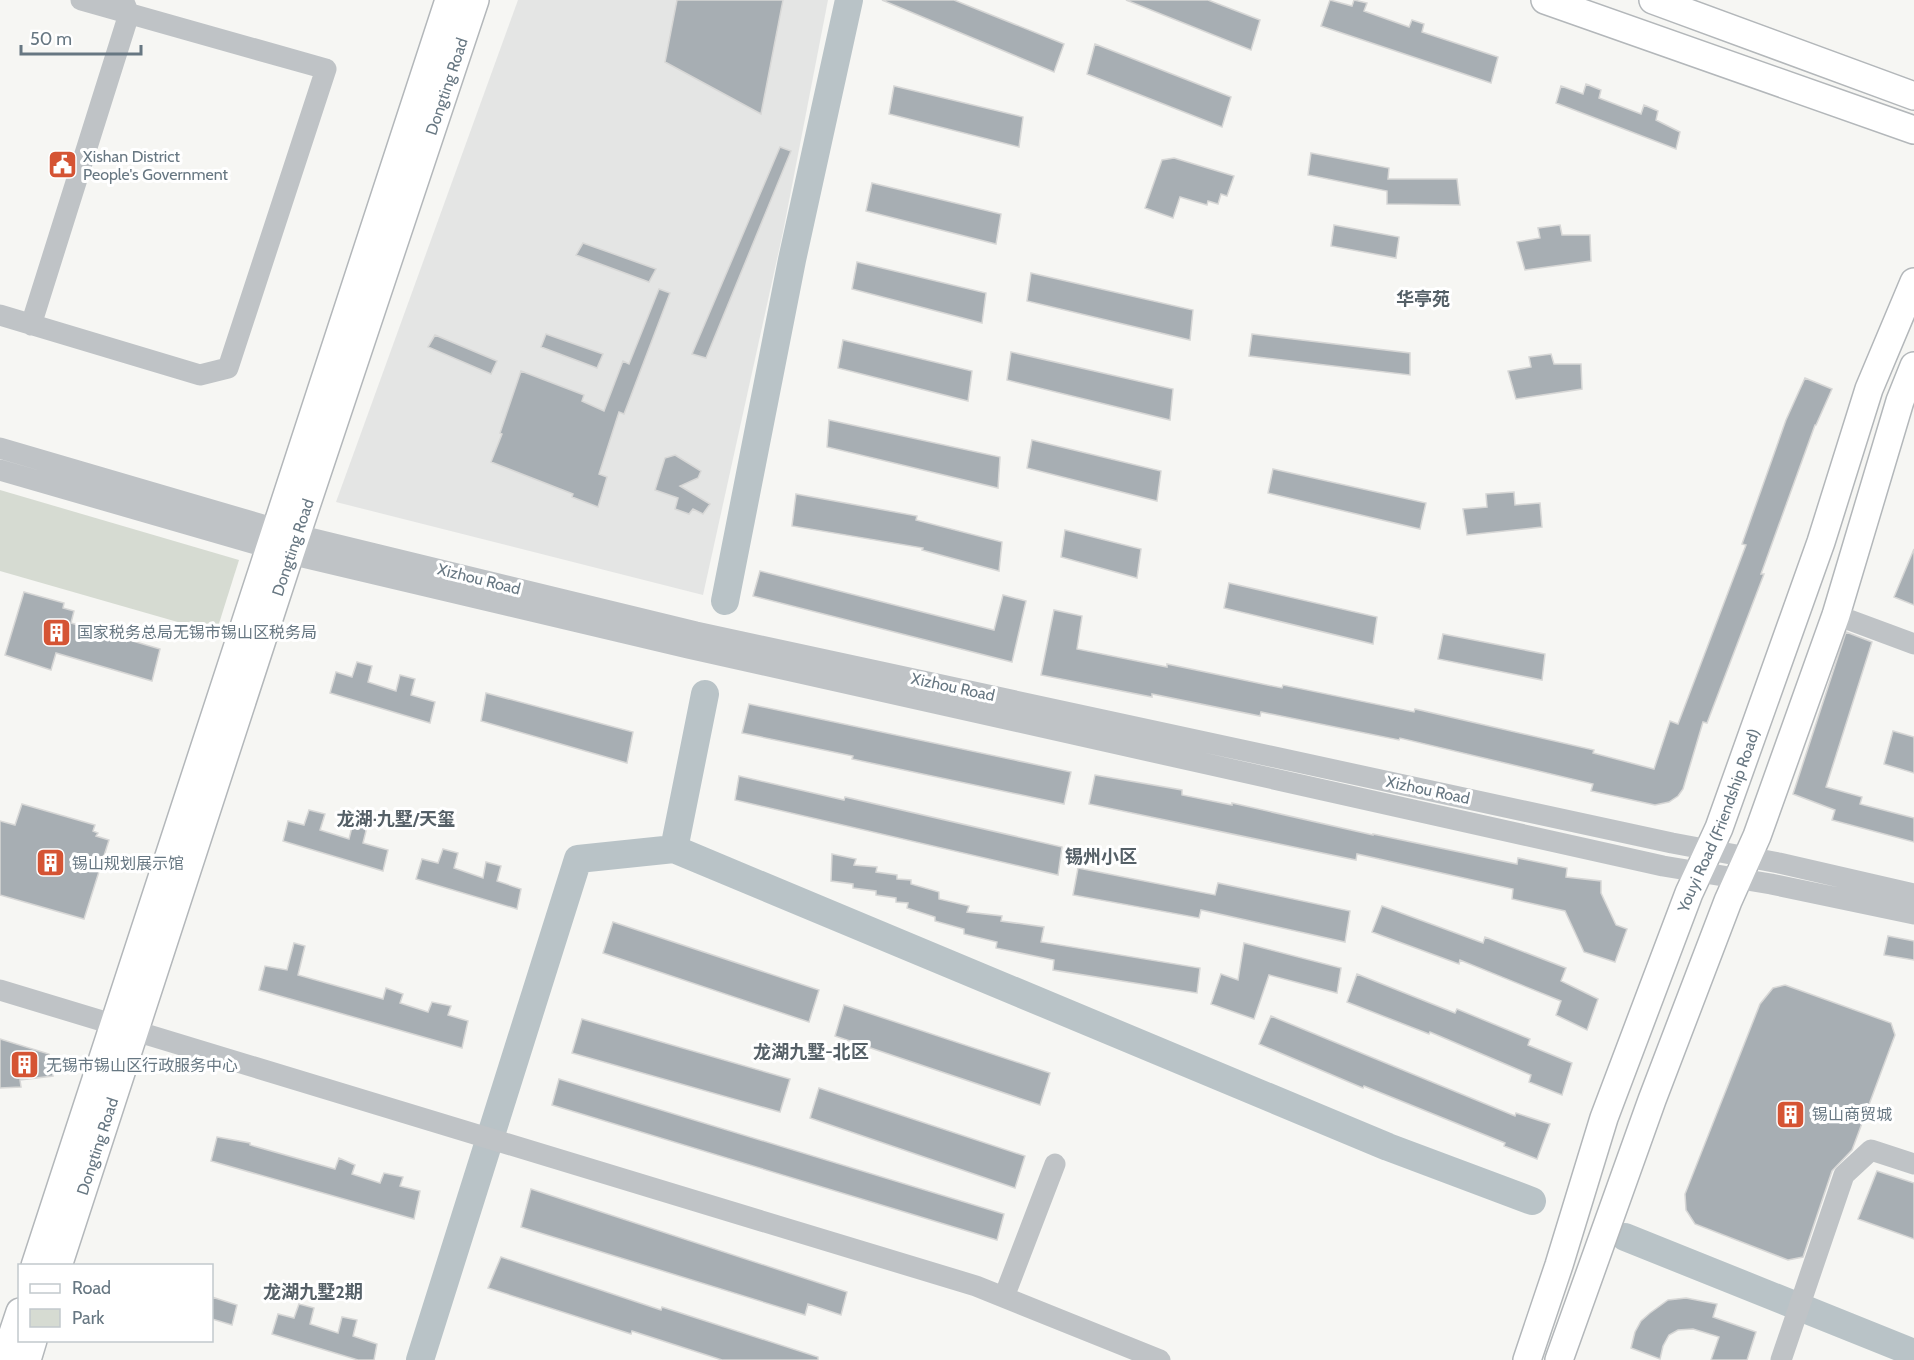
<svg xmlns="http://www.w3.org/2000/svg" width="1914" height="1360" viewBox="0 0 1914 1360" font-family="Cabin,'Noto Sans SC',sans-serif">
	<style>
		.built { fill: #e4e5e4 }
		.green { fill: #d6dbd2 }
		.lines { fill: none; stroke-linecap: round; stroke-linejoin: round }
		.river { stroke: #b9c3c7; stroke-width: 28 }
		.building { fill: #a7aeb3; stroke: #d7d7d6; stroke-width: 1.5 }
		.major-casing { stroke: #b3b7ba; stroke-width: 30 }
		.minor { stroke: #bfc3c6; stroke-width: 21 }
		.major { stroke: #fff; stroke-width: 27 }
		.labels { text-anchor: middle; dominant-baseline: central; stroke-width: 6; stroke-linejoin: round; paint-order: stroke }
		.street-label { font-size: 16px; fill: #677782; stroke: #fff }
		.poi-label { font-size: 16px; fill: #677782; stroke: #fff; text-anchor: start }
		.neighbourhood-label { font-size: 18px; font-weight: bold; fill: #556067; stroke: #fff }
	</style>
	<rect width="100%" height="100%" fill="#f6f6f3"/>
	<path class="built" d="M518,0H828L783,232L703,595L336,502Z"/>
	<path class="green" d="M0,490L239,560L216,633L0,571Z"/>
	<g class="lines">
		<path class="river" d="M725,601L792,260L849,0
			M705,694L674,849L1388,1147L1532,1201
			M1625,1237L1914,1353
			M420,1360L578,859L674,849"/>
	</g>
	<path class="building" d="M677,0H783L761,114L665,62Z
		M882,0H954L1064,44L1054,72Z
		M1126,0H1208L1260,20L1251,50Z
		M1330,0L1352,6L1354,0L1367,3L1364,11L1409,27L1412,20L1424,24L1422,32L1498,57L1491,83L1321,26Z
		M1095,44L1231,97L1222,127L1087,74Z
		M1586,84L1601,90L1599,98L1641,114L1644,105L1658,111L1656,120L1680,132L1676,149L1556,103L1561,86L1583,94Z
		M894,86L1023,117L1019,147L889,114Z
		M780,147L791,151L706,358L692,354Z
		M1311,153L1389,168L1388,179H1457L1460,205L1387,204V191L1308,175Z
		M1174,158L1234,176L1227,196L1221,194L1218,204L1208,201L1207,205L1180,197L1173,218L1145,208L1162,160Z
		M872,183L1001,214L996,244L866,211Z
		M1334,225L1399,237L1396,258L1331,246Z
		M1560,225L1562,235H1590L1591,261L1525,270L1517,242L1540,238L1538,228Z
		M583,243L656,269L649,282L576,255Z
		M857,262L986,293L982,323L852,289Z
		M1031,273L1193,310L1190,340L1027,301Z
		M659,289L670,293L624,414L619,412L599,474L607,477L598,507L572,497L573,494L491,462L502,434L500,433L521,371L584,395L582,401L604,411L623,361L629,364Z
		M546,334L603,354L597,368L541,347Z
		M1252,334L1410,353V375L1249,356Z
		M435,335L497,361L491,374L428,347Z
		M843,340L972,371L968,401L838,368Z
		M1011,352L1173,389L1170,420L1007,380Z
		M1551,354L1554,364H1581L1582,389L1516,399L1508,371L1531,367L1529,357Z
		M1805,378L1832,389L1816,425H1815L1761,574H1764L1707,723L1703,722L1683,789L1678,796L1669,802L1655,805L1591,791L1593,784L1400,738L1399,740L1261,712L1260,716L1152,694V697L1041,675L1054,610L1082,616L1077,649L1167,667V664L1282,688L1283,685L1414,712L1415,709L1594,750L1593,753L1654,769L1670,721L1678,724L1746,545L1742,544L1786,420Z
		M829,420L1000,457L998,488L827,447Z
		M1032,440L1161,471L1157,501L1027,468Z
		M675,455L701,471L698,478L680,486L710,504L703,514L693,509L689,514L675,509L678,498L655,490L665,458Z
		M1273,469L1426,503L1420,529L1268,493Z
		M1514,492L1515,505L1540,503L1542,527L1467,535L1463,509L1487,507L1486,494Z
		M796,494L917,516L916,520L1002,542L999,571L922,550L923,548L792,526Z
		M1065,530L1141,549L1137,578L1061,557Z
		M1914,549V605L1894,597Z
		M760,571L994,630L1003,595L1026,601L1012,662L753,596Z
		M1229,583L1377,617L1373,644L1224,608Z
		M24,592L64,603L63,608L74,611L71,623L160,649L152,681L56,653L51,670L5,655Z
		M1846,632L1872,642L1826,787L1862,797L1860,804L1914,818V842L1832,820L1835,810L1793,794Z
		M1443,634L1545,654L1542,680L1438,659Z
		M357,662L372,666L368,682L396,691L400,675L415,679L411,695L435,702L430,723L330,693L336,672L352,677Z
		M486,693L633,732L627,763L481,721Z
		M749,704L1071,772L1064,804L852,759L853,756L742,733Z
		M1893,731L1914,737V773L1884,764Z
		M1095,775L1182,790V795L1232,805V803L1373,835V834L1517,864L1518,858L1567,868L1566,877L1601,881V893L1616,925L1627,929L1615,962L1584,952L1565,911L1512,899L1513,889L1357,854L1356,860L1089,804Z
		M739,776L844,800L845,797L1062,847L1058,875L735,800Z
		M22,804L95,825L93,831L98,833L96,836L109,840L84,919L0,895V821L15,825Z
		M309,810L325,814L320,830L349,839L353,823L367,827L363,843L388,850L383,871L283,841L288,821L304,825Z
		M443,849L458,853L454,868L483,878L486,862L501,866L497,881L521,889L517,909L416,879L422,859L438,863Z
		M832,854L856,859L854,865L877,867L876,872L897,875V879L911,880V884L939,892V899L969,906L967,912L1002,916L1001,921L1044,927L1041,942L1200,968L1197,993L1053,970L1054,960L996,948L997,942L964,934V929L935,921V917L907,908L908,903L896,902V898L876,895V891L853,888V884L831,881Z
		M1078,868L1215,895L1218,883L1350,911L1345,942L1201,910L1199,918L1073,895Z
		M1382,906L1483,943L1485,937L1566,968L1561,981L1598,999L1587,1030L1556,1015L1561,1001L1460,960L1459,964L1372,932Z
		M613,922L819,990L809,1022L603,953Z
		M1888,936L1914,941V960L1884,955Z
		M294,943L305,946L298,975L383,999L386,988L403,994L400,1003L428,1012L432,1002L451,1006L448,1015L468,1021L462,1048L259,990L265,966L287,970Z
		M1244,943L1341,968L1337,993L1269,975L1254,1019L1211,1004L1221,974L1238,980Z
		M1357,974L1455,1013L1457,1009L1530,1039L1528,1045L1572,1063L1562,1095L1529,1082L1531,1075L1430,1032L1429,1034L1347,1002Z
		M1785,985L1891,1023L1895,1035L1852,1150L1832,1171L1803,1257L1788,1260L1695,1224L1686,1210L1685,1194L1760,1004L1773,988Z
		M844,1005L1050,1073L1040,1105L835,1036Z
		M1271,1016L1515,1116L1516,1113L1550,1124L1537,1159L1504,1146L1505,1143L1364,1086L1363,1088L1259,1044Z
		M582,1019L790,1079L780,1112L572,1053Z
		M0,1039L49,1054L53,1076L20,1080L21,1087L0,1088Z
		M559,1079L1004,1214L997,1240L552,1105Z
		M819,1088L1025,1156L1015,1188L810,1118Z
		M217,1137L250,1143V1145L335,1169L339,1158L355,1165L352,1174L380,1183L384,1173L403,1177L400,1186L420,1191L414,1219L211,1161Z
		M1877,1171L1914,1183V1239L1858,1219Z
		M531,1189L847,1292L841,1315L808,1304L805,1315L521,1227Z
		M501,1257L661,1310L662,1307L818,1357V1360H722L632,1331L631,1334L488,1288Z
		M212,1297L237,1305L232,1325L212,1319Z
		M1686,1298L1717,1304L1713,1317L1756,1332L1747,1360H1711L1719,1337L1693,1329L1678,1330L1669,1335L1663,1346L1660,1359L1631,1348L1635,1332L1641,1321L1650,1313L1668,1300Z
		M299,1304L314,1308L310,1324L338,1333L342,1317L357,1320L353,1336L377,1344L374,1360H358L272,1334L278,1314L294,1318Z"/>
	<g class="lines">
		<defs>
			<g id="major">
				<path d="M1545,0L1914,130"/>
				<path d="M1653,0L1914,96"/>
				<path d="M35,1266L449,0"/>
				<path id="s1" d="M58,1266L290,554L475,0"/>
				<path d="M4,1360L20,1312"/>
				<path d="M27,1360L33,1340"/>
				<path id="s2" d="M1527,1360L1559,1265L1604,1118L1689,893L1719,828L1821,542L1869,389L1914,282"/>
				<path d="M1559,1360L1652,1100L1728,901L1757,836L1836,615L1900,401L1914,366"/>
			</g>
		</defs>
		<use href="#major" class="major-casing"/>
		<path class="minor" d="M0,315L200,375L228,368L326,69L81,0
			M31,325L129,14L124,2
			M0,448L297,535L696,632L1672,843L1779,863L1914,894
			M0,470L290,554L688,648L1663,866L1771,884L1914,914
			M1836,615L1914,644
			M0,990L976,1286L1160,1360
			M1004,1297L1055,1164
			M1781,1360L1844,1175L1871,1150L1914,1164"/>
		<use href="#major" class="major"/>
	</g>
	<defs>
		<symbol id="civic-square" viewBox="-11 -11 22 22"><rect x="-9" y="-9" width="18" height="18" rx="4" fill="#d55434" stroke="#fff"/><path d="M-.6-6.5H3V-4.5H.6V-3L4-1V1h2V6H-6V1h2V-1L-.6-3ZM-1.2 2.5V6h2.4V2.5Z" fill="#fff"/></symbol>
		<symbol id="building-square" viewBox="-11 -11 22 22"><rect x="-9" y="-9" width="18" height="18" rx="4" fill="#d55434" stroke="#fff"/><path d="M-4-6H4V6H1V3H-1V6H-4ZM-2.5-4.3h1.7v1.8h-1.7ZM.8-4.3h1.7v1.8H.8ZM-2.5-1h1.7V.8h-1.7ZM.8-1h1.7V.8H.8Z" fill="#fff"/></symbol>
	</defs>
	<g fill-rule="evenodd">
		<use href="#civic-square" x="46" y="148" width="33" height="33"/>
		<use href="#building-square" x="40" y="616" width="33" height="33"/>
		<use href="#building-square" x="34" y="846" width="33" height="33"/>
		<use href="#building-square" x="8" y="1048" width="33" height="33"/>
		<use href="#building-square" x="1774" y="1098" width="33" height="33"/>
	</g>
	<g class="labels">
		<g class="street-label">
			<text stroke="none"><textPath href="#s1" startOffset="1242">Dongting Road</textPath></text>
			<text stroke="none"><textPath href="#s1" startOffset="756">Dongting Road</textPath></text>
			<text transform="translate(479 579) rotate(14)">Xizhou Road</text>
			<text transform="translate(953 687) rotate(12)">Xizhou Road</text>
			<text transform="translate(1428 790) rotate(12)">Xizhou Road</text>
			<text stroke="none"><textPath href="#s2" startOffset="573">Youyi Road (Friendship Road)</textPath></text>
			<text stroke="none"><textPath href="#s1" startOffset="126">Dongting Road</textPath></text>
		</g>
		<g class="poi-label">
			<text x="83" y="156">Xishan District<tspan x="83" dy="18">People's Government</tspan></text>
			<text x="77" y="632">国家税务总局无锡市锡山区税务局</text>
			<text x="72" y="863">锡山规划展示馆</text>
			<text x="46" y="1065">无锡市锡山区行政服务中心</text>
			<text x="1812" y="1114">锡山商贸城</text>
		</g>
		<g class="neighbourhood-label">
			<text x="1423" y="299">华亭苑</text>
			<text x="396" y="819">龙湖·九墅/天玺</text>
			<text x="1101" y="857">锡州小区</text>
			<text x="811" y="1052">龙湖九墅-北区</text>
			<text x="313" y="1292">龙湖九墅2期</text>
		</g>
	</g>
	<rect x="18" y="1264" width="195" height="78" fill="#ffffff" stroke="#c2c9cd" stroke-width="1.5"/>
	<rect x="30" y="1284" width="30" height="9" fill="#ffffff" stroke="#c2c9cd" stroke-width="1.5"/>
	<text x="72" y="1294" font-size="18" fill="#677782">Road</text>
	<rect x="30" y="1309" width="30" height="18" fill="#d6dbd2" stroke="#c2c9cd" stroke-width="1.5"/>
	<text x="72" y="1324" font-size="18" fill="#677782">Park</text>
	<path d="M21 45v9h120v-9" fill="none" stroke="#677782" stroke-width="3"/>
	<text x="30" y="45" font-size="18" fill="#677782" stroke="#ffffff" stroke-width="4.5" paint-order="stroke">50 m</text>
</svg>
